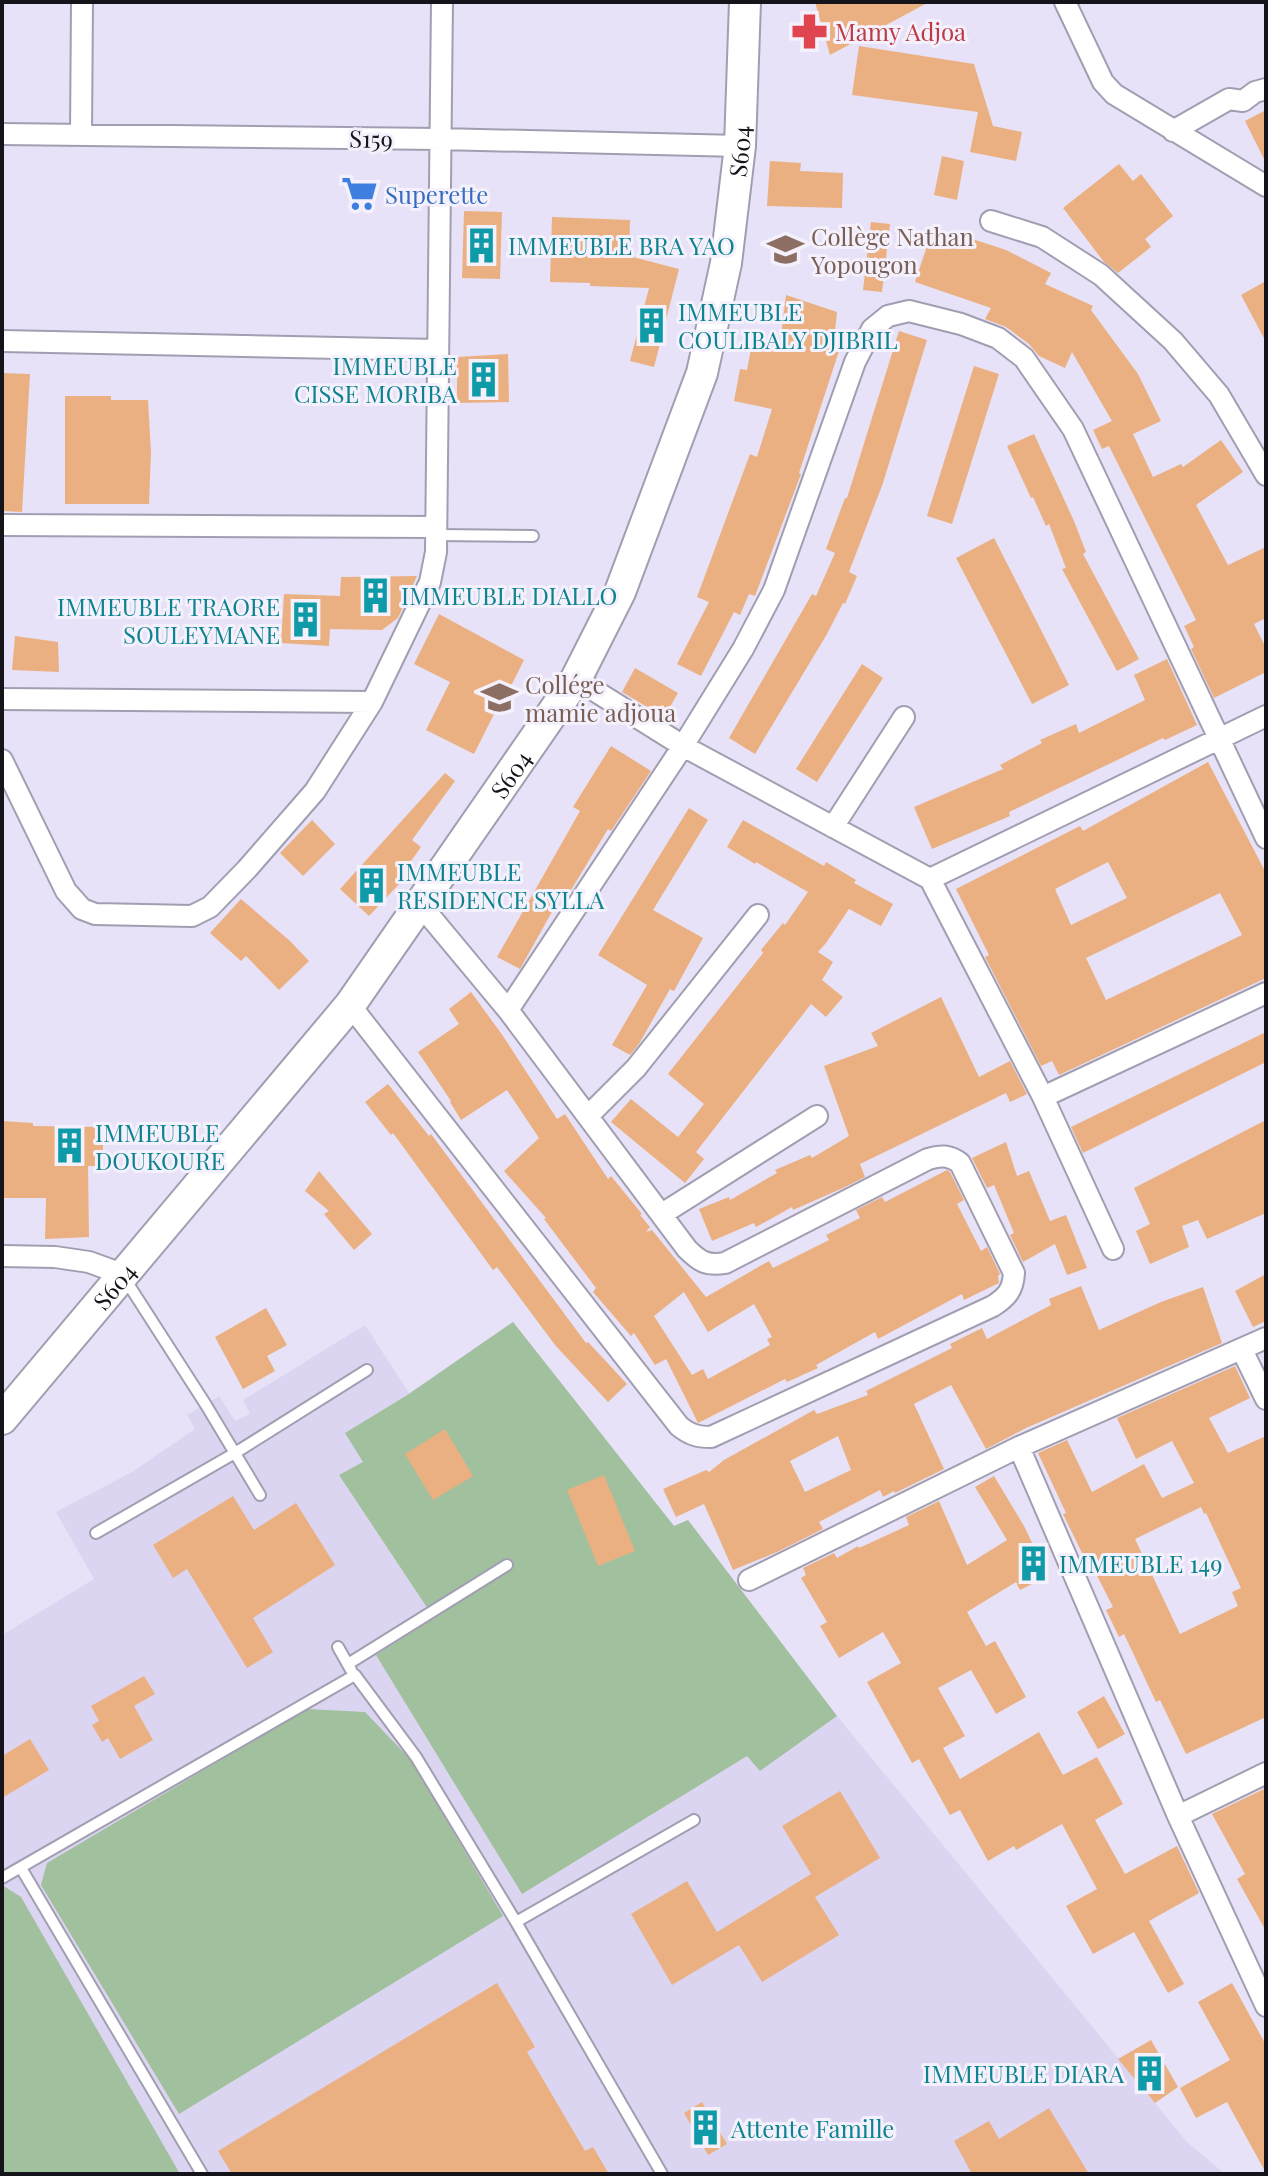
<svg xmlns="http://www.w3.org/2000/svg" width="1268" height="2176" viewBox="0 0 1268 2176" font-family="'Playfair Display',serif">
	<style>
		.built { fill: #dcd5f1 }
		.green { fill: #a1c09d }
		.building { fill: #eab081; fill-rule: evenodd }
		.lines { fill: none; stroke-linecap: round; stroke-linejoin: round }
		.lane-casing { stroke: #a29eb1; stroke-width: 14 }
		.street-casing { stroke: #a29eb1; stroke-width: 24 }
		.secondary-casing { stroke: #a29eb1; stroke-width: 34 }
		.lane { stroke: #fff; stroke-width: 10 }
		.street { stroke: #fff; stroke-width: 20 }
		.secondary { stroke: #fff; stroke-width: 30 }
		.labels { text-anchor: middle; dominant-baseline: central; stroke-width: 6; stroke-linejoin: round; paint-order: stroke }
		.health-label { font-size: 24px; fill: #be3a42; stroke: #f4f1fd; text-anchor: start }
		.street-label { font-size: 24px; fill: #16141b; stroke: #f4f1fd }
		.shop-label { font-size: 24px; fill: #366cbe; stroke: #f4f1fd; text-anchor: start }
		.education-label { font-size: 24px; fill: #785e54; stroke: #f4f1fd; text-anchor: start }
		.culture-label { font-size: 24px; fill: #0d838f; stroke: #f4f1fd; text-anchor: start }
	</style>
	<rect width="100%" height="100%" fill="#e7e2f7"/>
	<path class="built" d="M513,1322L674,1526L688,1520L837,1716L1187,2142L1225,2174H2V1635L94,1579L56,1512L132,1472L195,1429L187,1415L219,1396L235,1421L250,1414L243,1400L365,1325L409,1393Z"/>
	<path class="green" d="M513,1322L674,1526L688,1520L837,1716L760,1771L747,1756L522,1894L376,1655L434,1618L339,1475L363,1462L345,1433L409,1394Z
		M307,1709L365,1712L411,1760L503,1916L179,2114L41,1885L47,1863Z
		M2,1885L21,1897L180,2174H2Z"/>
	<path class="building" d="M815,2H929L830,55Z
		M859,46L974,64L993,126L1022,132L1016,161L970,152L978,112L852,95Z
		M1266,110V163L1245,121Z
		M942,156L964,161L957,200L934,195Z
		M770,161L801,163L800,171L843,173L842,208L767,206Z
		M1119,164L1133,181L1141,174L1173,216L1145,239L1151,247L1118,273L1104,262L1063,208Z
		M464,211L502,212L500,279L462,278Z
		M552,217L630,220L629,256L679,269L654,367L630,361L649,288L590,286V283L550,282Z
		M871,222L890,224L882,292L863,290Z
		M932,231L966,237L1006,250L1051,273L1045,284L1093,306L1091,310L1138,374L1161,421L1133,434L1153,477L1181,464L1183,467L1221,440L1243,472L1196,505L1228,565L1266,547V618L1254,624L1266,648V672L1214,698L1191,649L1194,647L1184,626L1196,620L1109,446L1102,449L1093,430L1112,421L1072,352L1065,368L1039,356L1029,344L1006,327L985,319L991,308L915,282Z
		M1266,281V342L1241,295Z
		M786,295L837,312L834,340L842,342L799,473L801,474L755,596L749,594L740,615L734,612L701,676L677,664L709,602L697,597L750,454L757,457L772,409L734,401L740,369L747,370L753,339L780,344Z
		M899,331L927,340L883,483L849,572L857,576L845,604L843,603L827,634L755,754L729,738L812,594L816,596L835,553L826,549L845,498H847Z
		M508,354L509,402L457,403V357Z
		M974,366L999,374L952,524L927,516Z
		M2,373L30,374L22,512L2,511Z
		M65,396H111V400H148L151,452L149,504H65Z
		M1034,434L1074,521L1086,552L1083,554L1139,659L1117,671L1062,569L1066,568L1049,524L1046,526L1033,497L1031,498L1007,446Z
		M994,538L1069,685L1032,704L956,558Z
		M417,576L398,618L382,630L330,629L329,646L281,643L284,594L340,596L341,577Z
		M439,614L524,660L499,710L497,708L474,754L426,730L450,682L414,664Z
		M15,636L58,642L59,672L12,670Z
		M1167,659L1197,725L1165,740L1163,738L1009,812L1010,816L932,849L914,807L1003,769L1000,765L1042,743L1040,740L1076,724L1079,733L1145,700L1134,675Z
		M862,664L883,678L817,782L796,769Z
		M635,668L678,693L664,717L622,692Z
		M611,746L651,771L611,831L608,829L568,895L563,892L520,969L497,957L580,811L573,807Z
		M1208,762L1266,873V978L1059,1075L1052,1061L1041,1066L985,957L989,955L956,889L1080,826L1083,831ZM1108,862L1127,898L1071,925L1055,889ZM1220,893L1242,935L1106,1000L1086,958Z
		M445,773L455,781L412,840L421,847L399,878L402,881L369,916L340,889Z
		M689,808L708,820L653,910L703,938L674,991L670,989L639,1044L630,1055L612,1045L647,985L598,955Z
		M312,820L335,844L303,876L280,853Z
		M743,820L824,866L826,862L856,880L854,883L893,904L881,926L849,909L826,943L818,952L833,962L822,980L843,997L826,1017L811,1004L696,1152L704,1159L685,1183L611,1122L631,1099L678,1137L704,1104L668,1074L763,953L761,950L783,923L785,925L808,892L756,862L755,864L727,847Z
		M241,899L290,941L309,961L279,990L246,956L241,961L210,933Z
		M471,992L503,1036L557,1119L565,1114L608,1179L611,1176L642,1214L640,1215L650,1227L646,1232L652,1230L706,1297L769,1261L773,1268L829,1240L826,1235L860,1218L856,1210L882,1197L885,1202L947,1170L950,1172L964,1200L957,1204L981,1251L987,1247L1000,1274L998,1276L999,1283L964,1300L962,1294L878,1339L875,1332L816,1365L818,1368L787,1382L785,1379L698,1423L666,1359L655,1365L634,1333L631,1336L593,1292L596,1288L544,1219L546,1218L504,1171L539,1138L507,1090L461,1120L450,1102L451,1101L418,1052L459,1024L449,1009ZM684,1292L708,1332L754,1304L772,1337L767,1339L770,1345L708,1379L703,1369L692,1375L654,1316Z
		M941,997L979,1077L1010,1061L1027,1094L1010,1102L1006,1093L860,1164L865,1177L843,1188L793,1210L792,1207L756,1227L754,1223L712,1241L699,1209L729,1197L730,1200L777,1173L775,1170L810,1155L812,1158L849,1136L824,1066L878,1046L871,1033Z
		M1266,1032V1062L1083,1153L1071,1127Z
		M388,1084L429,1136L431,1134L586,1343L588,1342L627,1384L608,1402L555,1345L497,1267L493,1270L393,1133L391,1135L365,1102Z
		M1266,1120V1213L1207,1239L1198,1220L1182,1226L1189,1247L1150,1264L1136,1231L1150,1224L1134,1188Z
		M2,1121L33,1123V1126L103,1127V1166H88L89,1237L45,1239L46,1198H2Z
		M1006,1142L1017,1176L1029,1171L1050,1221L1066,1215L1087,1268L1067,1275L1055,1244L1023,1262L1010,1235L1014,1233L994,1185L987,1188L972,1158Z
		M319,1171L372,1234L354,1250L324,1214L329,1211L305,1191Z
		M1266,1274V1321L1253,1327L1235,1291Z
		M1081,1286L1099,1330L1161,1302L1203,1287L1222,1343L1026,1428L986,1449L951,1385L914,1404L944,1469L895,1493L894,1491L883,1497L880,1490L819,1522L823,1529L777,1552L733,1570L704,1504L676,1517L663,1489L706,1470L709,1472L724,1460L814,1410L817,1414L868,1395L866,1391L952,1348L950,1344L982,1328L987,1339L1051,1305L1049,1299ZM838,1436L851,1470L805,1492L790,1461Z
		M266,1308L287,1345L267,1356L275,1371L243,1389L215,1337Z
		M1235,1366L1250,1398L1209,1418L1228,1453L1266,1436V1717L1186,1754L1160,1700L1156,1702L1124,1634L1119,1637L1106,1610L1113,1607L1090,1562L1087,1563L1063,1514L1066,1513L1038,1453L1067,1440L1092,1492L1144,1464L1162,1498L1194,1483L1172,1441L1136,1459L1117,1418ZM1201,1507L1204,1514L1206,1513L1241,1588L1232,1592L1238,1606L1180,1634L1135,1539Z
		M445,1429L473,1476L433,1500L405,1454Z
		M604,1475L635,1551L598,1566L567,1490Z
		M994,1476L1024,1526L1048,1576L1020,1590L1016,1582L967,1612L986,1646L995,1641L1026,1697L996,1714L971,1670L938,1688L965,1736L943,1748L960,1779L1039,1732L1063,1775L1097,1757L1123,1804L1095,1820L1125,1874L1177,1846L1199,1893L1149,1921L1184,1984L1168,1993L1134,1932L1093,1954L1066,1906L1097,1889L1062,1824L1016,1850L1014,1846L988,1861L960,1810L950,1815L919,1759L912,1763L867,1682L901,1663L883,1632L839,1658L820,1626L827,1622L801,1578L806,1575L803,1568L834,1553L837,1558L858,1546L859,1548L909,1525L906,1517L939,1501L967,1565L1007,1540L975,1487Z
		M233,1496L254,1530L296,1503L335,1565L253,1618L273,1652L247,1668L187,1569L173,1578L153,1545Z
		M144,1676L155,1694L134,1706L153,1740L120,1759L108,1738L102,1742L92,1725L99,1721L91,1706Z
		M1104,1696L1125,1734L1098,1749L1077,1712Z
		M30,1739L49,1770L2,1798V1756Z
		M1266,1788V1931L1237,1879L1245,1874L1212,1814Z
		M840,1791L880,1858L815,1897L839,1935L762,1982L739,1945L672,1985L631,1914L687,1881L717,1932L811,1874L782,1826Z
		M497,1983L535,2047L527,2052L585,2151L593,2147L609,2174H232L218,2151Z
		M1232,1983L1266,2045V2173L1227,2102L1196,2118L1180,2088L1230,2060L1198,2002Z
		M1151,2040L1178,2087L1155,2103L1118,2059Z
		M702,2102L727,2144L708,2155L684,2113Z
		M1049,2108L1089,2174H972L954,2141L989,2121L999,2139Z"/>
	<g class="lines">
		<defs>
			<path id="lane" d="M435,535L533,536
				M125,1279L206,1405L260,1495
				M96,1533L235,1453L367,1370
				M338,1647L351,1670
				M348,1664L507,1565
				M21,1868L202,2174
				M2,1878L355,1675L416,1757L516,1922L662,2174
				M516,1922L694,1820"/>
			<path id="street" d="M1065,2L1103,82L1114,94L1266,186
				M1173,131L1229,99L1243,101L1255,92L1266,89
				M2,134L440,139L740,146
				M81,134L82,2
				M991,221L1042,237L1101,275L1173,341L1219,395L1266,475
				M2,341L437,350
				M2,525L435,527
				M576,679L683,746L930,879L1266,716
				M2,699L372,702
				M2,760L66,891L82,909L95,914L192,916L210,907L247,869L315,791L372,702L430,582L436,552L442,2
				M833,827L904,717
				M930,879L1043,1097L1113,1249
				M350,1005L679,1426C690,1435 698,1437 711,1437L993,1306C1007,1297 1013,1290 1014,1273L960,1163C949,1155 941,1155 928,1159L725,1263C707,1266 700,1262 687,1249L508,1010L419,903
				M508,1010L683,746L743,649L774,590L855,362L872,329L888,316L909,311L961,324L998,338L1024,358L1073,429L1266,838
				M1043,1097L1266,993
				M588,1116L636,1068L758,915
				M662,1214L817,1116
				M2,1256L55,1257L89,1262L122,1274
				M1242,1350L1266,1399
				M1019,1447L1178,1816L1266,2006
				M749,1580L1019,1447L1266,1338
				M1178,1816L1266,1773"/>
			<g id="secondary">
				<path id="s1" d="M2,1419L350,1005L576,679L620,592L702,373L726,263L740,146L745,2"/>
			</g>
		</defs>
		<use href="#lane" class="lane-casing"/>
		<use href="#street" class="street-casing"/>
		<use href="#secondary" class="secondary-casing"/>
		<use href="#lane" class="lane"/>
		<use href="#street" class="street"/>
		<use href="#secondary" class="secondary"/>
	</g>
	<defs>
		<symbol id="pharmacy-bare" viewBox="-9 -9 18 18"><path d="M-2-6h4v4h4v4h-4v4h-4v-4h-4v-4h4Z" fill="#e0444e" stroke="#f4f1fd" stroke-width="2.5" paint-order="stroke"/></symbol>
		<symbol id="supermarket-bare" viewBox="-9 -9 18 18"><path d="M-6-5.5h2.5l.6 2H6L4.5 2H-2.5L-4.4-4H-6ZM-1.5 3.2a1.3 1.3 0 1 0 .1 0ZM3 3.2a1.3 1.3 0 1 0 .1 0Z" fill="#3f7fe0" stroke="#f4f1fd" stroke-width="2.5" paint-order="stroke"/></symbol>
		<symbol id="building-bare" viewBox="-9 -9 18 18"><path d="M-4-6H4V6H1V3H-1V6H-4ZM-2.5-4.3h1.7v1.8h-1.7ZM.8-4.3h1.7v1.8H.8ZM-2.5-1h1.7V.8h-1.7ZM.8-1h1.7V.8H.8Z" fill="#0f9aa8" stroke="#f4f1fd" stroke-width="2.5" paint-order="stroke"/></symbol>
		<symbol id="school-bare" viewBox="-9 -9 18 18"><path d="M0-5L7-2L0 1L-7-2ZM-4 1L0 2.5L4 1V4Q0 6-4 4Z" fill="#8d6e63" stroke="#f4f1fd" stroke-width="2.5" paint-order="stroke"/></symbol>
	</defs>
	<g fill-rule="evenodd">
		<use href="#pharmacy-bare" x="784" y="6" width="51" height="51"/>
		<use href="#supermarket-bare" x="334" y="168" width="51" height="51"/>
		<use href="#building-bare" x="456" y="220" width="51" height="51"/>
		<use href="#school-bare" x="760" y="224" width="51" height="51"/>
		<use href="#building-bare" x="626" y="300" width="51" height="51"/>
		<use href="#building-bare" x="458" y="354" width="51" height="51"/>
		<use href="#building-bare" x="350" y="570" width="51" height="51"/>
		<use href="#building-bare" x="280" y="594" width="51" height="51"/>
		<use href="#school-bare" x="474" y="672" width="51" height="51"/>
		<use href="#building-bare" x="346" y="860" width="51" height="51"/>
		<use href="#building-bare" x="44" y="1120" width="51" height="51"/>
		<use href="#building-bare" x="1008" y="1538" width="51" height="51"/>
		<use href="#building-bare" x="1124" y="2048" width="51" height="51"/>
		<use href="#building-bare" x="680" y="2102" width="51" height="51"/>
	</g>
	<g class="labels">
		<g class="health-label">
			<text x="835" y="31">Mamy Adjoa</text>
		</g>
		<g class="street-label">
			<text transform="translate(371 138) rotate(1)">S159</text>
			<text stroke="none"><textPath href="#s1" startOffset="1494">S604</textPath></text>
			<text stroke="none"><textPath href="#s1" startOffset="822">S604</textPath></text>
			<text stroke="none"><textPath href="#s1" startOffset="174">S604</textPath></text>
		</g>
		<g class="shop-label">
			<text x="385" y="194">Superette</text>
		</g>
		<g class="education-label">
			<text x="811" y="236">Collège Nathan<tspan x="811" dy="28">Yopougon</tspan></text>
			<text x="525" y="684">Collége<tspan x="525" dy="28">mamie adjoua</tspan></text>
		</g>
		<g class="culture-label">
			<text x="508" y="245">IMMEUBLE BRA YAO</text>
			<text x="678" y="311">IMMEUBLE<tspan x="678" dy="28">COULIBALY DJIBRIL</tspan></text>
			<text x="457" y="365" text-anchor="end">IMMEUBLE<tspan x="457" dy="28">CISSE MORIBA</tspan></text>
			<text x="401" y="595">IMMEUBLE DIALLO</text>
			<text x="280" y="606" text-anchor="end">IMMEUBLE TRAORE<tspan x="280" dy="28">SOULEYMANE</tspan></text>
			<text x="397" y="871">IMMEUBLE<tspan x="397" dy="28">RESIDENCE SYLLA</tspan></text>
			<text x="95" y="1132">IMMEUBLE<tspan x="95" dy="28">DOUKOURE</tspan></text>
			<text x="1059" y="1563">IMMEUBLE 149</text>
			<text x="1124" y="2073" text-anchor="end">IMMEUBLE DIARA</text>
			<text x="731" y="2128">Attente Famille</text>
		</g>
	</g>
	<rect width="1268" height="2176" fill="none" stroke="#16141b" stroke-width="8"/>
</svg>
